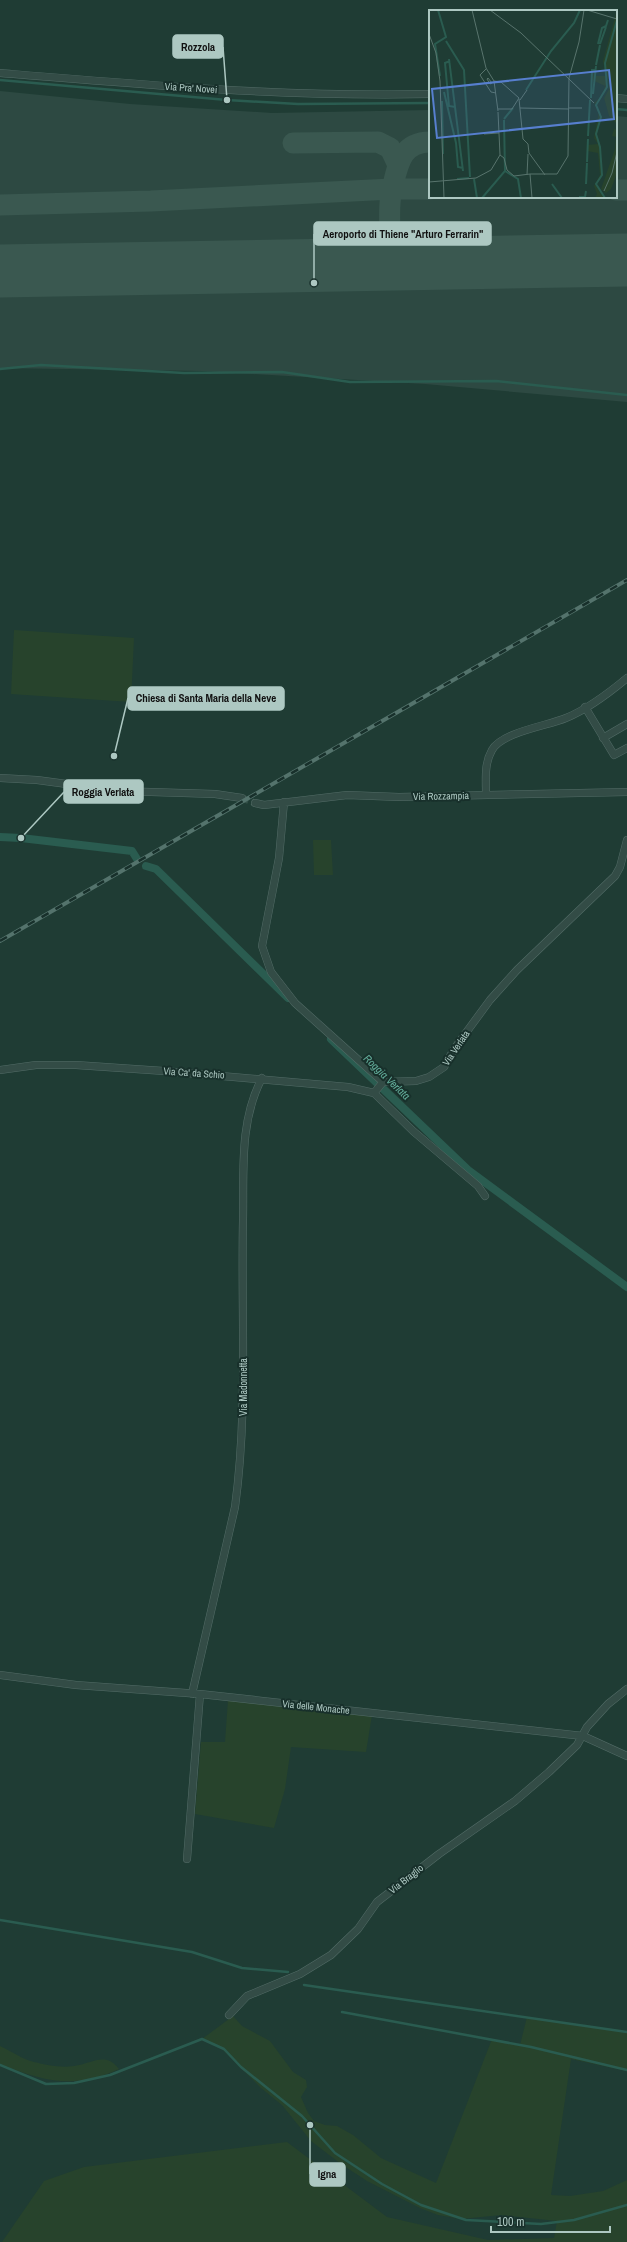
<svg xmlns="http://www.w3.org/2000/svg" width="627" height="2242" viewBox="0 0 627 2242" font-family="'Archivo Narrow',sans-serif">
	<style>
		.airport { fill: #2d4942 }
		.green { fill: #27432c }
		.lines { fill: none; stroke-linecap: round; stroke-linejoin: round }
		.stream { stroke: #2a5c50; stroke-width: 2.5 }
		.canal { stroke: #2a5c50; stroke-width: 8 }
		.taxiway { stroke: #3a5850; stroke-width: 21 }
		.runway { stroke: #3a5850; stroke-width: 53 }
		.street-tunnel { stroke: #345149; stroke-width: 7; stroke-dasharray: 7 3.5; stroke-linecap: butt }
		.street-casing { stroke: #536c67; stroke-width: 8 }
		.street { stroke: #334c46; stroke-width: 7 }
		.rail-casing { stroke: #54736c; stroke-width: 4 }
		.rail { stroke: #18302b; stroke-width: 2.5; stroke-dasharray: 8; stroke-linecap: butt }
		.labels { text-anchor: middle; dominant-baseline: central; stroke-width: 4; stroke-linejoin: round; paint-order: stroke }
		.street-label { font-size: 10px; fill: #adc8c2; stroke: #18302b }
		.water-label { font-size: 11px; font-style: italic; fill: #62ab99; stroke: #18302b }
		.inset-river { fill: none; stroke: #2a5c50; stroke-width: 2 }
		.inset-road { fill: none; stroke: #58746d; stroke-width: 1 }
		.view { fill: #577fcf; fill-opacity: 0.15; stroke: #577fcf; stroke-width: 2 }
		.inset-edge { fill: none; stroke: #adc8c2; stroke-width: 2 }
		.leader { fill: none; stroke: #adc8c2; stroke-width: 1.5 }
		.callout-dot { fill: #adc8c2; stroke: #18302b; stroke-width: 1.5 }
		.callout { fill: #adc8c2; stroke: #adc8c2; stroke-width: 1.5 }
		.callout-label { font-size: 11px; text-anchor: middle; font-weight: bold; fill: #111 }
	</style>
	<rect width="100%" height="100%" fill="#1f3c34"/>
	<path class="airport" d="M0,91L130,104L272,113L430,110V197H616V116L627,117V402L425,384L201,371L0,368Z"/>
	<path class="green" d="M14,630L134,638L131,702L11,694Z
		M313,840H331L333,875H314Z
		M228,1700L372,1715L366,1752L291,1747L285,1789L274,1828L195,1814L201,1742H225Z
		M233,2016L242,2026L270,2041L293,2072L306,2080L307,2087L301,2097L308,2113L314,2121L325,2125L337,2126L353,2135L381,2158L436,2183L492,2039L520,2045L527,2017L627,2031V2071L571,2059L551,2195L570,2196L603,2191L627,2180V2242H2L44,2181L84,2167L287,2142L387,2217L488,2240L554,2238L557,2221L501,2215L461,2219L438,2215L420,2208L367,2181L341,2164L311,2141L282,2105L261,2088L222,2049L202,2039Z
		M0,2046C11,2051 22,2059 34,2062C46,2065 61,2068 74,2066C92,2064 105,2051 119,2069C75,2090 42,2081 0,2064Z"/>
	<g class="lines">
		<path class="stream" d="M0,80L227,100L298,104L430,103
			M616,109L627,110
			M0,369L41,365L184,373L282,372L350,382L496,381L627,395
			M0,1920L192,1952L242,1968L288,1972
			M304,1985L627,2032
			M342,2012L531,2047L627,2070
			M0,2065L46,2084L74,2083L110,2075L202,2039L224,2049L241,2067L302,2116L335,2153L382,2184L421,2205L466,2220L541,2224L574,2220L627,2205"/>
		<path class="canal" d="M0,837L21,838L132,851L137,859
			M146,866L156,869L288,998
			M331,1039L468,1170L627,1287"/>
		<path class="taxiway" d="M293,143L378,142L390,148L398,165
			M616,190H627
			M0,205L151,201L392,189C398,165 401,142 430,142
			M386,248L395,257L409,264
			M365,264C402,243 384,223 392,189H430"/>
		<path class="runway" d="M0,271L627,260"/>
		<path class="street-tunnel" d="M242,798L255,803"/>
		<defs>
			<path id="street" d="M0,73C145,85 284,97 430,94
				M616,98L627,99
				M585,707L614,755L627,748
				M603,738L627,724
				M0,778L37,780L119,791L215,794L242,798
				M486,795C486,779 484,764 492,750C502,732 547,726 566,718C588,709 609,693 627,678
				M284,802L279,858L262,946L271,972L295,1003L383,1082L416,1081L429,1077L444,1067L454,1049L490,1000L517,970L615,876L620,867L627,840
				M255,803L264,805L347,795L399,797L627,792
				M0,1070L36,1065H76L164,1071L348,1087L374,1093L383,1082
				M374,1093L413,1131L478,1186L485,1196
				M0,1675L76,1685L200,1694L583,1736L627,1756
				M192,1694L235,1507C248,1412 241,1316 243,1220C244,1172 239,1122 262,1078
				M187,1859L200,1694
				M229,2015L247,1996L300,1974L331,1955L358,1929L377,1902L439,1854L515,1801L549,1772L577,1745L587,1727L608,1704L627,1689"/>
		</defs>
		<use href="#street" class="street-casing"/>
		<use href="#street" class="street"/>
		<defs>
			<path id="rail" d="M0,941L627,580"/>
		</defs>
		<use href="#rail" class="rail-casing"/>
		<use href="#rail" class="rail"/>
	</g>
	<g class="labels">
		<g class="street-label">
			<text transform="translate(191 88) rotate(4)">Via Pra' Novei</text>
			<text transform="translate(441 796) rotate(-1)">Via Rozzampia</text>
			<text transform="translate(456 1048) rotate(-56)">Via Verlata</text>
			<text transform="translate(194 1073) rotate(4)">Via Ca' da Schio</text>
			<text transform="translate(243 1387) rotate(-90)">Via Madonnetta</text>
			<text transform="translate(316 1707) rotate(6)">Via delle Monache</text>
			<text transform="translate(406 1879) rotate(-38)">Via Braglio</text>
		</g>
		<g class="water-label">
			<text transform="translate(387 1077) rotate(44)">Roggia Verlata</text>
		</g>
	</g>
	<g transform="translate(429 10)">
		<rect width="188" height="188" fill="#1f3c34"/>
		<path d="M188,0L187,19L188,114L180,106L175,88L180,79V66L177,81L167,95L165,93L173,86L176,76L163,70V60H166V66H177L174,51ZM170,101L172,108L167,127L170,135L173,166L166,173L171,183L177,188H166L168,184L165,176L171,165L169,143L158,141V135L169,134L165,128ZM185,119L188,120V163L182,179L177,183L172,179L186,139L187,127L183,126Z" fill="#27432c"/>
		<path class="inset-river" d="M9,0L17,27L6,34L11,66M17,31L35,60L41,167M169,34L173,18L177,16L179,10M171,34L177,17M20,49L34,161M21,51L16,53L20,96L26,97M167,55L171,35M97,80L122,41L145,13L151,0M15,82L27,133L29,157L34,158M164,84L167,56M162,88L163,60H166M13,91L14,144M75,109L84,98M159,126L161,90M158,152L159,129M76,161L89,169L92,188M28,169L40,168M45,169L48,188M123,174L133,188M157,174L158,153M150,187H156L157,181M53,188L76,161L75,110M176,188L167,174L173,165L171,137L167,124L172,107L167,95L178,77L176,53L188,10"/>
		<path class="inset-road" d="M43,0L57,58L65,71L69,101M61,0L92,23L165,93M158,0L188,9M0,24L7,43L11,71L15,188M57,59L51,65L62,82L67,83M59,68L63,73L61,74L58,69ZM65,71L72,72L90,88L83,99H69M90,89L94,129L99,134L100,143L116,165M91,90L98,80M91,98L140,99M140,98H153M55,124L70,123M71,145L75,148L78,160L85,166L101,164L103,188M101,164H128L139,146L140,68L150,32L155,0M98,165L99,144M0,172L47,168L62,160L71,145L69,102M175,181L183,163L188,142"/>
		<path class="view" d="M180,60L185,109L8,128L3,79Z"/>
		<rect width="188" height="188" class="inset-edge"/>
	</g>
	<path class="leader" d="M227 100L223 47M314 283L314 234M114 756L128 698M21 838L64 792M310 2125L310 2174"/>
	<g class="callout-dot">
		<circle cx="227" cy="100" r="4"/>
		<circle cx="314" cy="283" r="4"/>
		<circle cx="114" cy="756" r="4"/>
		<circle cx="21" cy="838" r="4"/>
		<circle cx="310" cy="2125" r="4"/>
	</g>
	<g class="callout">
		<rect x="173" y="35" width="50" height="23" rx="4"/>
		<rect x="314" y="222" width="177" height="23" rx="4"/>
		<rect x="128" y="687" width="156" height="23" rx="4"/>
		<rect x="64" y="780" width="79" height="23" rx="4"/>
		<rect x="310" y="2163" width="35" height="23" rx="4"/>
	</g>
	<g class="callout-label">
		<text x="198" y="51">Rozzola</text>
		<text x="403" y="238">Aeroporto di Thiene "Arturo Ferrarin"</text>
		<text x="206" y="702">Chiesa di Santa Maria della Neve</text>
		<text x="103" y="796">Roggia Verlata</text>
		<text x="327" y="2178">Igna</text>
	</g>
	<path d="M491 2226v6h119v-6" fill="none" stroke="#adc8c2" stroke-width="2"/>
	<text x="497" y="2226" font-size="12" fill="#adc8c2" stroke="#18302b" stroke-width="3" paint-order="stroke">100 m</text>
</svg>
